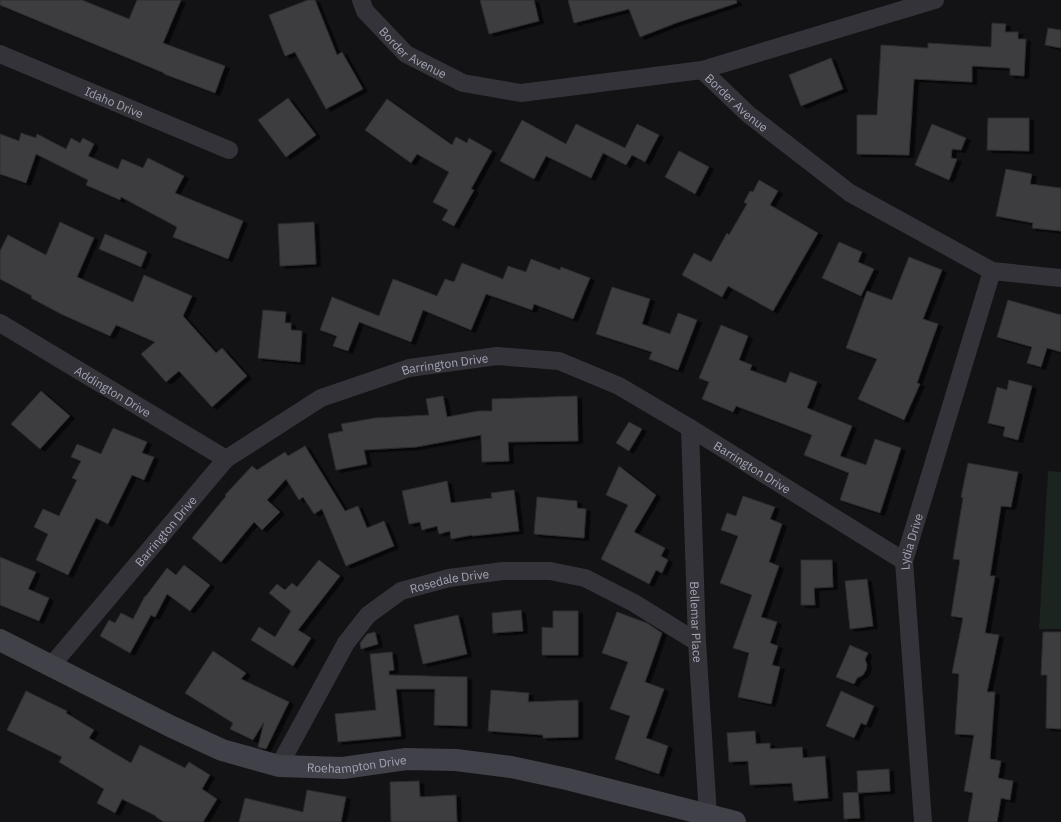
<svg xmlns="http://www.w3.org/2000/svg" width="1061" height="822" viewBox="0 0 1061 822" font-family="'IBM Plex Sans',sans-serif">
	<style>
		.park { fill: #1c241f }
		.building { fill: #3c3c41; stroke: #2d2c30; filter: url(#shadow) }
		.lines { fill: none; stroke-linecap: round; stroke-linejoin: round }
		.street { stroke: #333339; stroke-width: 18 }
		.secondary { stroke: #414149; stroke-width: 22 }
		.labels { text-anchor: middle; dominant-baseline: central; stroke-width: 3.5; stroke-linejoin: round; paint-order: stroke }
		.street-label { font-size: 12px; fill: #a3a5b5; stroke: #0e0d0f }
	</style>
	<defs>
		<filter id="shadow"><feDropShadow dx="4.5" dy="2.5" stdDeviation="0" flood-color="#0009"/></filter>
	</defs>
	<rect width="100%" height="100%" fill="#131214"/>
	<path class="park" d="M1048,471L1061,472V629H1039Z"/>
	<path class="building" d="M0,0H82L129,19L137,0H181L163,43L225,66L215,93L164,74V73L0,5Z
		M308,0H315L337,55L342,52L363,89L326,109L295,52L285,56L269,15Z
		M480,0H534L539,21L489,34Z
		M568,0H736L737,3L676,23L640,37L629,9L574,23Z
		M992,23L1006,24L1005,32H1018V39H1026L1024,76L1010,75V68L972,66V82L914,79L909,155L857,154V115H877L881,45L928,48V43L991,47Z
		M1048,28L1061,30V48L1045,45Z
		M831,58L843,89L801,106L789,75Z
		M288,98L316,135L286,157L258,120Z
		M387,99L452,145L456,137L467,143L469,138L492,151L471,189L474,190L454,226L442,220L448,210L433,202L449,172L417,154L411,163L365,130Z
		M988,118H1029V151L987,150Z
		M522,120L566,144L576,124L625,148L637,124L659,135L645,162L632,155L626,165L603,153L591,178L546,156L534,179L500,161Z
		M932,124L966,138L961,150L952,149L951,158L957,159L949,180L915,165Z
		M21,133L36,138L37,134L66,149L71,138L80,143L83,138L94,144L88,156L118,169L122,159L143,168L148,158L184,176L175,193L243,221L228,259L173,237L177,227L121,197L120,200L86,185L88,180L36,154L26,183L0,174V134L19,141Z
		M679,151L709,167L695,194L665,177Z
		M1006,169L1032,174L1030,184L1061,188V231L1032,228L1033,223L996,216Z
		M759,180L778,191L770,205L818,233L773,311L728,286L722,297L682,275L694,253L711,262L727,233L729,235L747,204L744,202L750,191L753,192Z
		M60,222L94,238L77,277L133,302L144,275L192,296L183,316L216,353L222,348L247,376L212,407L179,371L166,382L141,354L155,342L116,325L110,336L61,314L31,298L32,296L0,279V251L8,235L46,255Z
		M314,222L316,264L280,266L278,224Z
		M105,234L147,252L141,267L99,249Z
		M839,242L862,252L858,262L874,269L861,296L822,278Z
		M909,257L942,270L923,319L938,324L917,383L920,384L904,420L858,399L877,359L846,348L867,291L892,300Z
		M531,259L560,270L561,267L590,278L573,319L534,304L532,310L486,294L471,330L423,310L411,342L359,322L348,351L333,346L337,336L320,330L332,297L379,316L393,279L437,296L445,279L454,282L462,263L503,279L508,266L526,272Z
		M612,287L650,299L642,324L670,334L678,313L697,320L678,370L649,359L652,352L596,334Z
		M1008,300L1061,315V352L1047,348L1041,367L1027,363L1032,347L997,337Z
		M263,310L286,312L285,323H291V330L302,331L300,362L258,358Z
		M721,325L748,336L739,360L752,365L750,370L786,383L790,372L817,382L807,408L852,426L840,456L866,465L875,439L901,448L880,513L840,500L849,473L804,455L812,435L736,406L733,412L702,399L709,382L699,378Z
		M1009,380L1032,386L1018,440L1003,436L1005,427L988,423L997,387L1007,390Z
		M41,391L70,416L40,449L11,424Z
		M443,396L447,417L478,411H492V399L577,396L578,441L508,442L509,461L482,462L481,435L416,447L364,450L367,464L336,470L328,434L343,431L341,424L375,418L429,415L426,399Z
		M629,422L642,429L629,451L616,443Z
		M113,428L147,442L142,453L154,457L144,480L132,475L108,524L96,518L68,575L36,560L48,534L34,527L43,509L59,516L77,480L72,478L81,461L71,457L77,444L101,454Z
		M305,446L345,511L358,506L367,528L384,521L394,546L346,566L322,509L314,514L303,497L299,500L286,479L267,500L280,512L262,530L254,522L221,562L192,538L226,496L225,495L252,466L257,470L285,452L288,456Z
		M968,463L1018,472L1011,507L1001,506L990,576H995L985,633L999,635L987,692H995L990,759L1001,761L998,778L1013,781L1010,800L1001,798L997,822H968L973,793L964,791L974,735L955,734L959,674L952,673L963,618L951,616L960,560L953,559L963,498L961,497Z
		M619,466L656,495L634,532L665,548L661,556L668,560L662,573L656,570L649,584L601,559L628,505L606,495Z
		M447,481L451,503L492,498L491,493L514,490L519,531L472,536V535L451,539L450,531L439,534L437,526L422,530L420,522L409,524L402,491Z
		M743,496L775,507L770,519L782,524L769,562L779,566L761,617L777,622L770,643L778,646L772,665L780,667L771,704L738,697L749,653L733,648L752,595L720,583L738,536L721,530L727,513L736,516Z
		M537,497L577,501V508L586,509L584,538L534,534Z
		M0,557L36,572L28,589L49,598L39,621L0,605Z
		M319,560L340,576L298,630L311,638L293,666L251,640L259,627L275,637L291,611L269,593L277,584L285,590L292,583L297,587Z
		M801,560H832L833,587L814,588L815,605H801Z
		M184,565L210,585L190,611L167,594L155,617L151,615L130,653L100,636L109,620L115,623L121,613L133,619L145,596H146L167,568L176,575Z
		M867,579L873,626L850,629L845,581Z
		M521,610L523,631L493,633L492,613Z
		M553,611H578V655H542V627L553,628Z
		M617,612L647,623L662,633L645,682L664,689L646,738L668,746L659,774L615,759L630,716L610,709L628,662L602,653Z
		M458,615L467,654L423,664L414,625Z
		M375,632L378,644L361,649L360,643L367,634Z
		M1043,632H1061V729L1046,728L1047,675H1041Z
		M850,645L868,653L865,659L867,665L866,670L863,675L857,678L854,684L836,677Z
		M213,651L246,673L241,679L289,702L266,749L258,747L264,722L253,740L230,729L233,723L185,693Z
		M392,652L394,670L389,671V675L467,677V726L434,725L435,689H396L401,736L338,742L335,714L376,710L370,654Z
		M491,690L529,693L528,702L578,700V737L543,738V735L488,731Z
		M26,691L67,711L66,713L94,730L89,738L131,763L140,745L185,768L189,762L210,775L202,789L217,799L203,822H164L156,817V816L122,799L115,813L97,803L104,789L59,762L62,757L7,730Z
		M841,691L874,706L866,725L861,723L854,738L826,726Z
		M755,731L756,744L770,743V749L802,747L803,758L825,756L828,798L794,801L792,783L750,785L748,761L729,762L727,733Z
		M889,769L890,791L858,793L857,771Z
		M419,781L420,797L456,795L457,822H391L390,782Z
		M307,790L346,797L341,822H239L245,798L303,812Z
		M858,792L860,818L844,819L843,793Z"/>
	<g class="lines">
		<g class="street">
			<path id="s1" d="M361,0L365,11L406,54L463,83L521,93L702,70L748,114L850,193L992,271L1061,278"/>
			<path id="s2" d="M0,54L229,150"/>
			<path d="M702,70L935,0"/>
			<path id="s3" d="M0,323L226,459"/>
			<path id="s4" d="M690,428L697,642L708,815"/>
			<path id="s5" d="M51,666L226,459L321,398L409,368L497,356L559,361L619,386L690,428L904,561"/>
			<path id="s6" d="M279,766L346,643L368,615L401,591L449,578L503,571H550L585,578L634,603L697,642"/>
			<path id="s7" d="M923,822L904,561L992,271"/>
		</g>
		<path class="secondary" id="s8" d="M0,640L170,726L222,750L279,766L343,768L406,759L456,760L511,767L567,779L735,822"/>
	</g>
	<g class="labels">
		<g class="street-label">
			<text stroke="none"><textPath href="#s1" startOffset="76">Border Avenue</textPath></text>
			<text stroke="none"><textPath href="#s2" startOffset="124">Idaho Drive</textPath></text>
			<text stroke="none"><textPath href="#s1" startOffset="424">Border Avenue</textPath></text>
			<text stroke="none"><textPath href="#s5" startOffset="513">Barrington Drive</textPath></text>
			<text stroke="none"><textPath href="#s3" startOffset="132">Addington Drive</textPath></text>
			<text stroke="none"><textPath href="#s5" startOffset="849">Barrington Drive</textPath></text>
			<text stroke="none"><textPath href="#s5" startOffset="177">Barrington Drive</textPath></text>
			<text stroke="none"><textPath href="#s7" startOffset="282">Lydia Drive</textPath></text>
			<text stroke="none"><textPath href="#s6" startOffset="266">Rosedale Drive</textPath></text>
			<text stroke="none"><textPath href="#s4" startOffset="194">Bellemar Place</textPath></text>
			<text stroke="none"><textPath href="#s8" startOffset="385">Roehampton Drive</textPath></text>
		</g>
	</g>
</svg>
